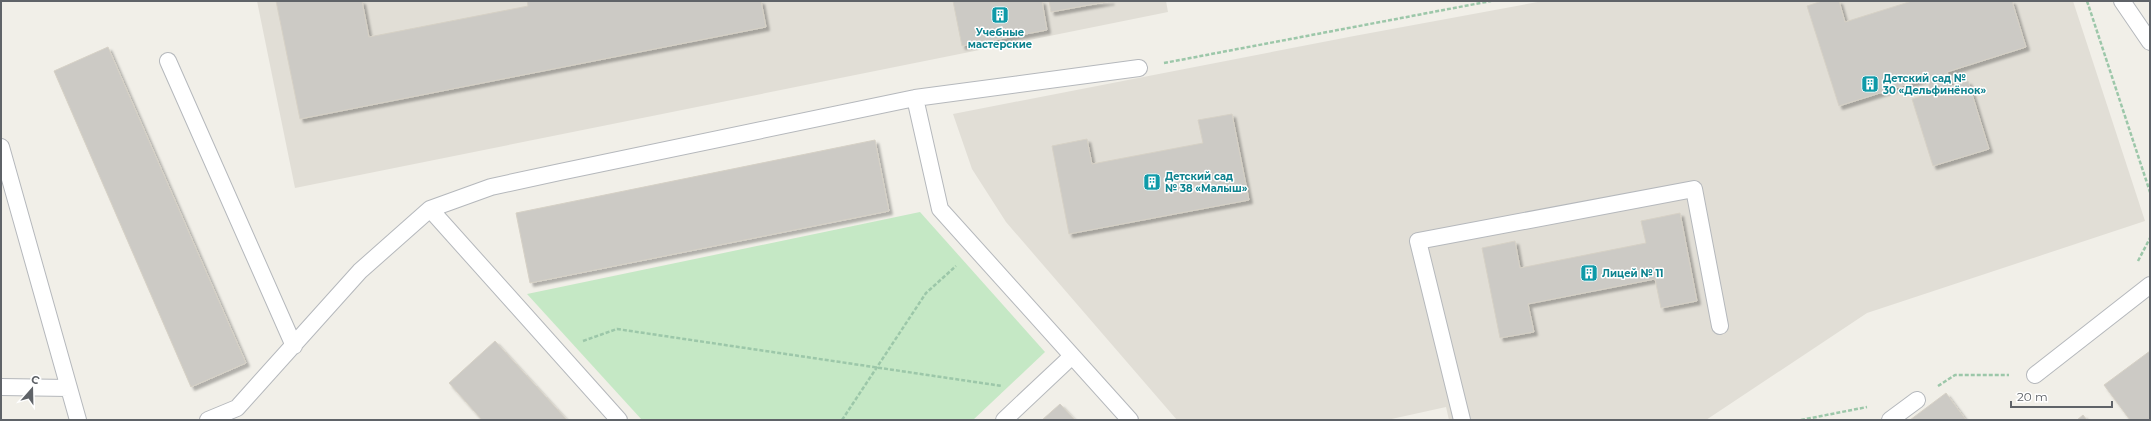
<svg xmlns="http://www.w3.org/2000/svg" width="2151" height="421" viewBox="0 0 2151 421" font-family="Montserrat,sans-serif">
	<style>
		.education { fill: #e1ded6 }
		.green { fill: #c5e8c5 }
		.building { fill: #cccac5; stroke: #d6d1c6; filter: url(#shadow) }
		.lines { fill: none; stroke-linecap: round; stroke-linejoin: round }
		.lane-casing { stroke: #b5b8bc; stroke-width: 18 }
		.path { stroke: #9cc7a9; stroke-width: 2.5; stroke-dasharray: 4 2; stroke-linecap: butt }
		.lane { stroke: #fff; stroke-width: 16 }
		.labels { text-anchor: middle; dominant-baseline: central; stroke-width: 3; stroke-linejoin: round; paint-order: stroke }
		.culture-label { font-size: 10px; font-weight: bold; fill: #0d838f; stroke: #fff; text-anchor: start }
	</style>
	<defs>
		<filter id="shadow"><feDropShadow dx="3.5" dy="3.5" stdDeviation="1" flood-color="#0004"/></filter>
	</defs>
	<rect width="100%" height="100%" fill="#f1efe8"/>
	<path class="education" d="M257,1H1166L1168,12L295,188Z
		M1543,1H2073L2145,221L1867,313L1706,420H1449L1446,407L1387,420H1177L1006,222L972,169L953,114L1354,36Z"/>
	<path class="green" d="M920,212L1045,352L973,420H642L527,294Z"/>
	<path class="building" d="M276,1H362L369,37L528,6L527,1H761L766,27L300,119Z
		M953,1H1042L1047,30L962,46Z
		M1049,1H1111L1051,12Z
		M1822,1H1839L1845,22L1912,1H2012L2026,47L1947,72L1952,86L1968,81L1989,149L1933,166L1912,99L1931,93L1927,78L1839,106L1807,6Z
		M108,47L246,363L191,387L54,71Z
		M1232,114L1249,200L1069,234L1052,146L1087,139L1092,164L1203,143L1198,120Z
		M875,140L889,211L530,283L516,213Z
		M1680,213L1697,301L1661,308L1655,279L1528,304L1534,332L1500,338L1482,248L1515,241L1520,268L1646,243L1641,221Z
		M495,341L567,420H482L449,383Z
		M2150,351V420H2130L2104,385Z
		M1946,393L1966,420H1910Z
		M1060,404L1075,420H1042Z
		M2083,415L2087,420H2077Z"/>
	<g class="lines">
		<defs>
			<path id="lane" d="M2122,1L2150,42
				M168,61L294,346
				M915,98L940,209L1130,420
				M1,147L78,420
				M430,209L619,420
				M2035,375L2150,285
				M1,387L69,388
				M208,420L237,408L360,271L430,209L491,187L560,172L915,98L1139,68
				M1004,420L1071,357
				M1462,420L1418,241L1694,189L1720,326
				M1890,420L1917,400"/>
		</defs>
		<use href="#lane" class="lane-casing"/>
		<path class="path" d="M2087,1L2150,192
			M1164,63L1491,1
			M2138,261L2150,238
			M583,341L617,329L1002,386
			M1938,386L1955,375H2009
			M842,420L926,293L956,266
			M1801,420L1867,407"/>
		<use href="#lane" class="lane"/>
	</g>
	<defs>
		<symbol id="building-square" viewBox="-11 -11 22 22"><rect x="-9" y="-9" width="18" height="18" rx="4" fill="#0f9aa8" stroke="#fff"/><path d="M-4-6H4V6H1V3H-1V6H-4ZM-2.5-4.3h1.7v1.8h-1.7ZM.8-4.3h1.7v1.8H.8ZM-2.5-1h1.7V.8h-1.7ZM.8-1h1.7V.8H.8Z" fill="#fff"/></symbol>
	</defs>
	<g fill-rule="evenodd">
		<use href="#building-square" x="990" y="5" width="20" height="20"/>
		<use href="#building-square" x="1860" y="74" width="20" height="20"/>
		<use href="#building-square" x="1142" y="172" width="20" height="20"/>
		<use href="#building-square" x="1579" y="263" width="20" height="20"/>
	</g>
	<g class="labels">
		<g class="culture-label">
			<text x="1000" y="32" text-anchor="middle">Учебные<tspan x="1000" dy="12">мастерские</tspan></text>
			<text x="1883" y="78">Детский сад №<tspan x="1883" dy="12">30 «Дельфинёнок»</tspan></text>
			<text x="1165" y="176">Детский сад<tspan x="1165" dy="12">№ 38 «Малыш»</tspan></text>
			<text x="1602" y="273">Лицей № 11</text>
		</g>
	</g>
	<rect width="2151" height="421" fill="none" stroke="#5f6368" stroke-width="4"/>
	<g transform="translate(32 389) rotate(20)" stroke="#ffffff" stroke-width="3" paint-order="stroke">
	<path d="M0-3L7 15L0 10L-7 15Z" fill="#5f6368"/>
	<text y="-6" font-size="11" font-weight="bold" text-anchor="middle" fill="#5f6368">С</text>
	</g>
	<path d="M2011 401v6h101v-6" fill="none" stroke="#5f6368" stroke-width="2"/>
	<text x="2017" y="401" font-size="12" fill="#5f6368" stroke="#ffffff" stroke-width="3" paint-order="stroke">20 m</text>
</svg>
